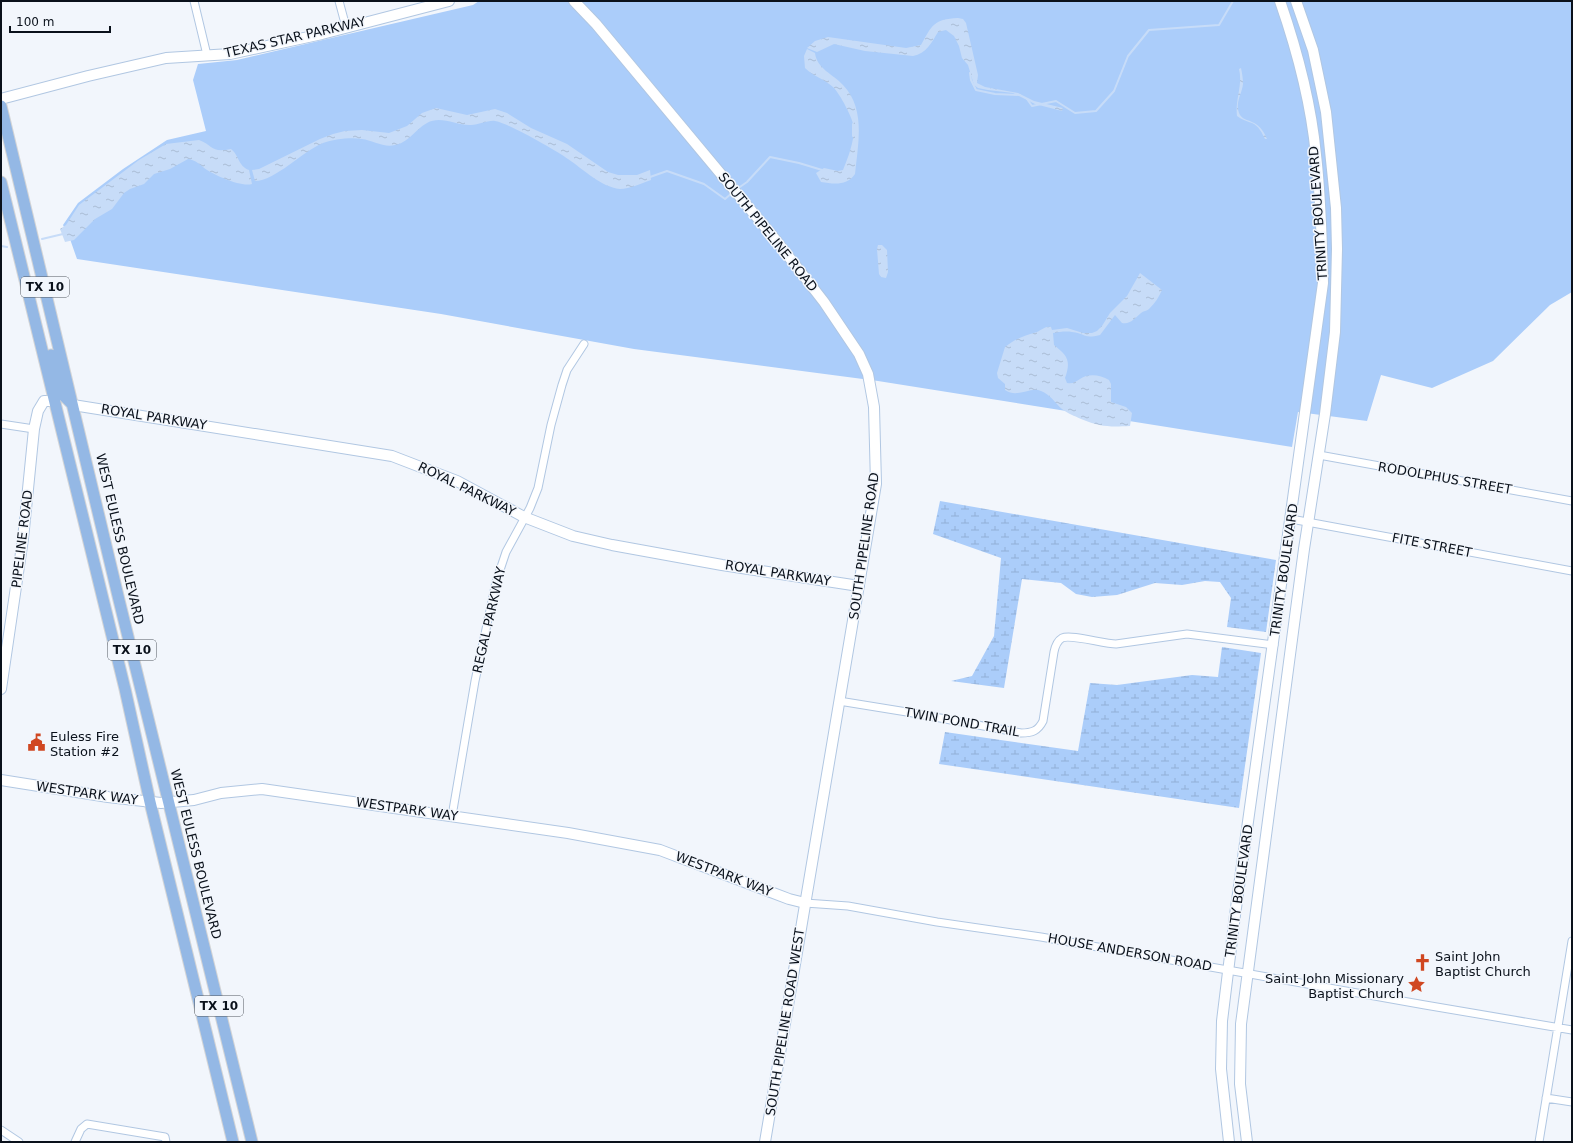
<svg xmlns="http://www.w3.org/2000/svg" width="1573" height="1143" viewBox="0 0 1573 1143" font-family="'DejaVu Sans',sans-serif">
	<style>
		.grass { fill: #abcdfa }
		.wetland { fill: url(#wetland-marsh) }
		.water { fill: url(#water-ripples) }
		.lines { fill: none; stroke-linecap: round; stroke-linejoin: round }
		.stream { stroke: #c7dcf8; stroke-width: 2 }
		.street-casing { stroke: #b1c7e2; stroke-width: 9 }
		.secondary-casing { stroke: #b1c7e2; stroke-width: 12 }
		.primary-casing { stroke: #d3d4d6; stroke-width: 13 }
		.street { stroke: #fff; stroke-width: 7 }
		.secondary { stroke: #fff; stroke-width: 10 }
		.primary { stroke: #94b8e5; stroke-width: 11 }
		.labels { text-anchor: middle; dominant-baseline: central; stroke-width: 3; stroke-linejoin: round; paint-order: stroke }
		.shield { fill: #f2f6fc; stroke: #50565e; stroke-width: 1 }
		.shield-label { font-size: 12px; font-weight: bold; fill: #0a111b }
		.street-label { font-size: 13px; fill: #0a111b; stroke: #f2f6fc }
		.poi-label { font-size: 13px; fill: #0a111b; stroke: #f2f6fc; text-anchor: start }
	</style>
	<defs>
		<pattern id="wetland-marsh" width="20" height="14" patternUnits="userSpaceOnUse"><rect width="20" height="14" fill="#abcdfa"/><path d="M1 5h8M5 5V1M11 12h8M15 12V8" fill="none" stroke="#92afd6"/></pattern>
		<pattern id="water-ripples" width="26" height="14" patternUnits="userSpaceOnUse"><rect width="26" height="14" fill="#c7dcf8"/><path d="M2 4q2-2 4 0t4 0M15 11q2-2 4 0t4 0" fill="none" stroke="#aabcd4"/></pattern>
	</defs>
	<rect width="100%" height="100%" fill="#f2f6fc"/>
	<path class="grass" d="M479,1H1572V292L1550,305L1493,361L1432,388L1381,375L1367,421L1298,412L1292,447L878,381L634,349L441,314L77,259L70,239L63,225L78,203L123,169L167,140L206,131L193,80L198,64L237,60L473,5Z"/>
	<path class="wetland" d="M940,501L1276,560L1266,632L1227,627L1231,598L1220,582L1205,581L1182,585L1155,583L1117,595L1092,597L1076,594L1061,583L1022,579L1004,688L951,681L972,676L994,636L1001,558L933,534Z
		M1222,647L1261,653L1239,808L939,764L945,732L1078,751L1090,683L1117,685L1192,675L1218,677Z"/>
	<path class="water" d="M958,18L963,19L966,23L978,75L977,83L985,87L1018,93L1034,101L1063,108L1062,111L1035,104L1013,93L988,90L978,88L974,85L968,65L962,58L959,46L954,36L946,30L938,32C932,42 926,54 913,56L865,51L834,44L817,52L807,48L815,41L828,37L906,48L921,45C932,25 934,19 958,18Z
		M807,49L815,53C817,69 833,74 843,85C866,109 858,144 855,174C847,186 834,184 821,182L816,173L824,168L838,171L843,170C848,158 854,142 854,128C853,118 840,94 833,87C824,79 813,76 805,68L804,56Z
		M1241,68C1242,73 1243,78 1243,84C1242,94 1234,104 1240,115C1245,123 1259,118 1267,139H1265C1262,133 1259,126 1252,123C1247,121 1242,120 1237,116C1235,99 1243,85 1239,69Z
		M436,108L467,115L495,109L507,113L531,128L567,144L608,172L618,175H637L650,170L651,180C642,183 629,189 620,189C601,187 583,169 568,159C557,151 506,122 495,121C488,120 479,125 471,125C457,126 441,115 427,123C416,129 408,143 395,145C384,148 372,140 362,139C351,137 334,139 323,143C303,151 275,181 255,181L252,170L259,169L320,139L333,134L345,131L362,130L389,133L407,126L422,113Z
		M199,140C214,146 211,153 231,149C239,155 238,166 249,170L252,184C240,187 217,176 207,170C200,165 196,160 188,159L170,169L154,174L144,184L130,189L124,193L112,209L95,219L74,240L65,242L60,229L66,225L79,205L139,160L166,144Z
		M878,245H882L887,250L888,272L886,278L881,277L879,274L877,249Z
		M1140,273L1162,290C1159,297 1155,303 1149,309C1147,311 1143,311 1141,313C1135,318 1130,325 1122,323L1115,315L1100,335C1083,339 1087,334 1072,332C1066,331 1059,332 1053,333L1054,345C1068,356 1071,361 1065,378L1067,383C1073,384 1075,382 1080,379C1089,373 1100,375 1109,380L1111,384V402L1126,407L1132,413L1130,426C1109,427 1101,427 1081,419C1073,415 1070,415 1062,409C1056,404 1050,394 1041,391C1030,386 1018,399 1005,390V384L998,378L997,373L1005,347C1016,338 1024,336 1037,332C1042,330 1045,326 1051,327L1052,330L1067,328L1083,333H1092L1097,331L1102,326L1110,313L1127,296Z"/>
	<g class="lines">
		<path class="stream" d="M970,73L971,80L976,90L995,94L1020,95
			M1027,99L1032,106L1056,101L1075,113L1096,111L1114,91L1128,56L1149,30L1219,25L1233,1
			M853,136V124
			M650,177L667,171L704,184L725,199L732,193
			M737,189L747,182L770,157L799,163L822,170
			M42,239L63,234
			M1,246L7,247"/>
		<defs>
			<path id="street" d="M194,1L207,55
				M339,1L346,27
				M1,424L34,429
				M1319,455L1572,501
				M1291,519L1572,571
				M839,701L913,713L1021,733C1032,733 1038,731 1043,721L1054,652C1055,647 1057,641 1062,638C1071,634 1104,644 1116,644L1187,634L1274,645
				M452,816L475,681L496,582L506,552L530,508L538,488L551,425L562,385L567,370L584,344
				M805,903L848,906L937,922L1041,937L1425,1005L1572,1030
				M1546,1098L1572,1102
				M1,1130L19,1142
				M75,1142L81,1129L87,1124L165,1137L166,1142
				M1539,1142L1572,941"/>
			<path id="secondary" d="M574,1L596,24L775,239L824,302L859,354L868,374L874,407L876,484L765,1142
				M1,99L88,76L166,58L230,54L322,34L449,1
				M73,405L392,456L457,481L524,517L573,536L612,545L722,565L859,586
				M1,689L23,539L34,429L38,411L44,401H54
				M1,780L108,797L161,803L194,800L221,793L262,789L568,833L660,850L789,899L805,903
				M1229,1142L1221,1069L1222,1021L1235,915L1323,283C1322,241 1321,198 1316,155C1311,103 1297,50 1280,1
				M1247,1142L1240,1084L1241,1024L1304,549L1325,414L1335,332L1337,249L1336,208L1326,112L1313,50L1296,1"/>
			<path id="primary" d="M1,106L119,600L252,1142
				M1,182L125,689L150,802L233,1142
				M51,355L61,393L72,404"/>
		</defs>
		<use href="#street" class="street-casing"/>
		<use href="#secondary" class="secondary-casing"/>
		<use href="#primary" class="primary-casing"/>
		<use href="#street" class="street"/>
		<use href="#secondary" class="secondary"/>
		<use href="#primary" class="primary"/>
	</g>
	<defs>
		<symbol id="civic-bare" viewBox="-9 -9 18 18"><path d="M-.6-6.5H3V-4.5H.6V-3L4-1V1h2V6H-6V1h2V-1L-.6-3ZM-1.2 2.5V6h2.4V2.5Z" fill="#d04721" stroke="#f2f6fc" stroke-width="2.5" paint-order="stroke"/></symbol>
		<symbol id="church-bare" viewBox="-9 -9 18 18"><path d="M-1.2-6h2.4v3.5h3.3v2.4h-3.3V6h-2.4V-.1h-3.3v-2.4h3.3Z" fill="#d04721" stroke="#f2f6fc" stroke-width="2.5" paint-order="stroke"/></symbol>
		<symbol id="sight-bare" viewBox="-9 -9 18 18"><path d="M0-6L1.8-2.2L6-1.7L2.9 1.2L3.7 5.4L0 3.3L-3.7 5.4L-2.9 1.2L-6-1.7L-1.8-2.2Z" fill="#d04721" stroke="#f2f6fc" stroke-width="2.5" paint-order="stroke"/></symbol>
	</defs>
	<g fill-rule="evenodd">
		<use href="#civic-bare" x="24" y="730" width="25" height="25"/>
		<use href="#church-bare" x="1410" y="950" width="25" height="25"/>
		<use href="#sight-bare" x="1404" y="972" width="25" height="25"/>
	</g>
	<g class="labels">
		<g class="shield">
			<rect x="21" y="277" width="48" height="20" rx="3"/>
			<rect x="108" y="640" width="48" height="20" rx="3"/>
			<rect x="195" y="996" width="48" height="20" rx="3"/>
		</g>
		<g class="shield-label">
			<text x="45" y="287">TX 10</text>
			<text x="132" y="650">TX 10</text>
			<text x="219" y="1006">TX 10</text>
		</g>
		<g class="street-label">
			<text transform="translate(295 37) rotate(-13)">TEXAS STAR PARKWAY</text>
			<text transform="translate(1318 213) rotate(-94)">TRINITY BOULEVARD</text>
			<text transform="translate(768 232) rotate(51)">SOUTH PIPELINE ROAD</text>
			<text transform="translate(154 417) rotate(9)">ROYAL PARKWAY</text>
			<text transform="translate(1445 478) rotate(10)">RODOLPHUS STREET</text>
			<text transform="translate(467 489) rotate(26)">ROYAL PARKWAY</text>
			<text transform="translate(22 539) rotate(-83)">PIPELINE ROAD</text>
			<text transform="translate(120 539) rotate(77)">WEST EULESS BOULEVARD</text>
			<text transform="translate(1432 545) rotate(11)">FITE STREET</text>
			<text transform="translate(864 546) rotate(-82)">SOUTH PIPELINE ROAD</text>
			<text transform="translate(1284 570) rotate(-82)">TRINITY BOULEVARD</text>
			<text transform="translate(778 573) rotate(9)">ROYAL PARKWAY</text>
			<text transform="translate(489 620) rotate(-77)">REGAL PARKWAY</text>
			<text transform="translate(962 722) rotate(10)">TWIN POND TRAIL</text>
			<text transform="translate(87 793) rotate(8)">WESTPARK WAY</text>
			<text transform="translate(407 809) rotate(8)">WESTPARK WAY</text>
			<text transform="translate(196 854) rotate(76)">WEST EULESS BOULEVARD</text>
			<text transform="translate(724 874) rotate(21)">WESTPARK WAY</text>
			<text transform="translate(1239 891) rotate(-82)">TRINITY BOULEVARD</text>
			<text transform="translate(1130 952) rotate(10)">HOUSE ANDERSON ROAD</text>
			<text transform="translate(785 1022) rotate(-81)">SOUTH PIPELINE ROAD WEST</text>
		</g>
		<g class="poi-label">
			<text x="50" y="736">Euless Fire<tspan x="50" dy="15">Station #2</tspan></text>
			<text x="1435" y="956">Saint John<tspan x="1435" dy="15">Baptist Church</tspan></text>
			<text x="1404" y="978" text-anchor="end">Saint John Missionary<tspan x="1404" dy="15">Baptist Church</tspan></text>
		</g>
	</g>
	<rect width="1573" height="1143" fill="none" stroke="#0a111b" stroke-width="4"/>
	<path d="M10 26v6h100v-6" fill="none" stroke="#0a111b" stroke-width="2"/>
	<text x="16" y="26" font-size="12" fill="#0a111b" stroke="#f2f6fc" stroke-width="3" paint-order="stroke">100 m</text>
</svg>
